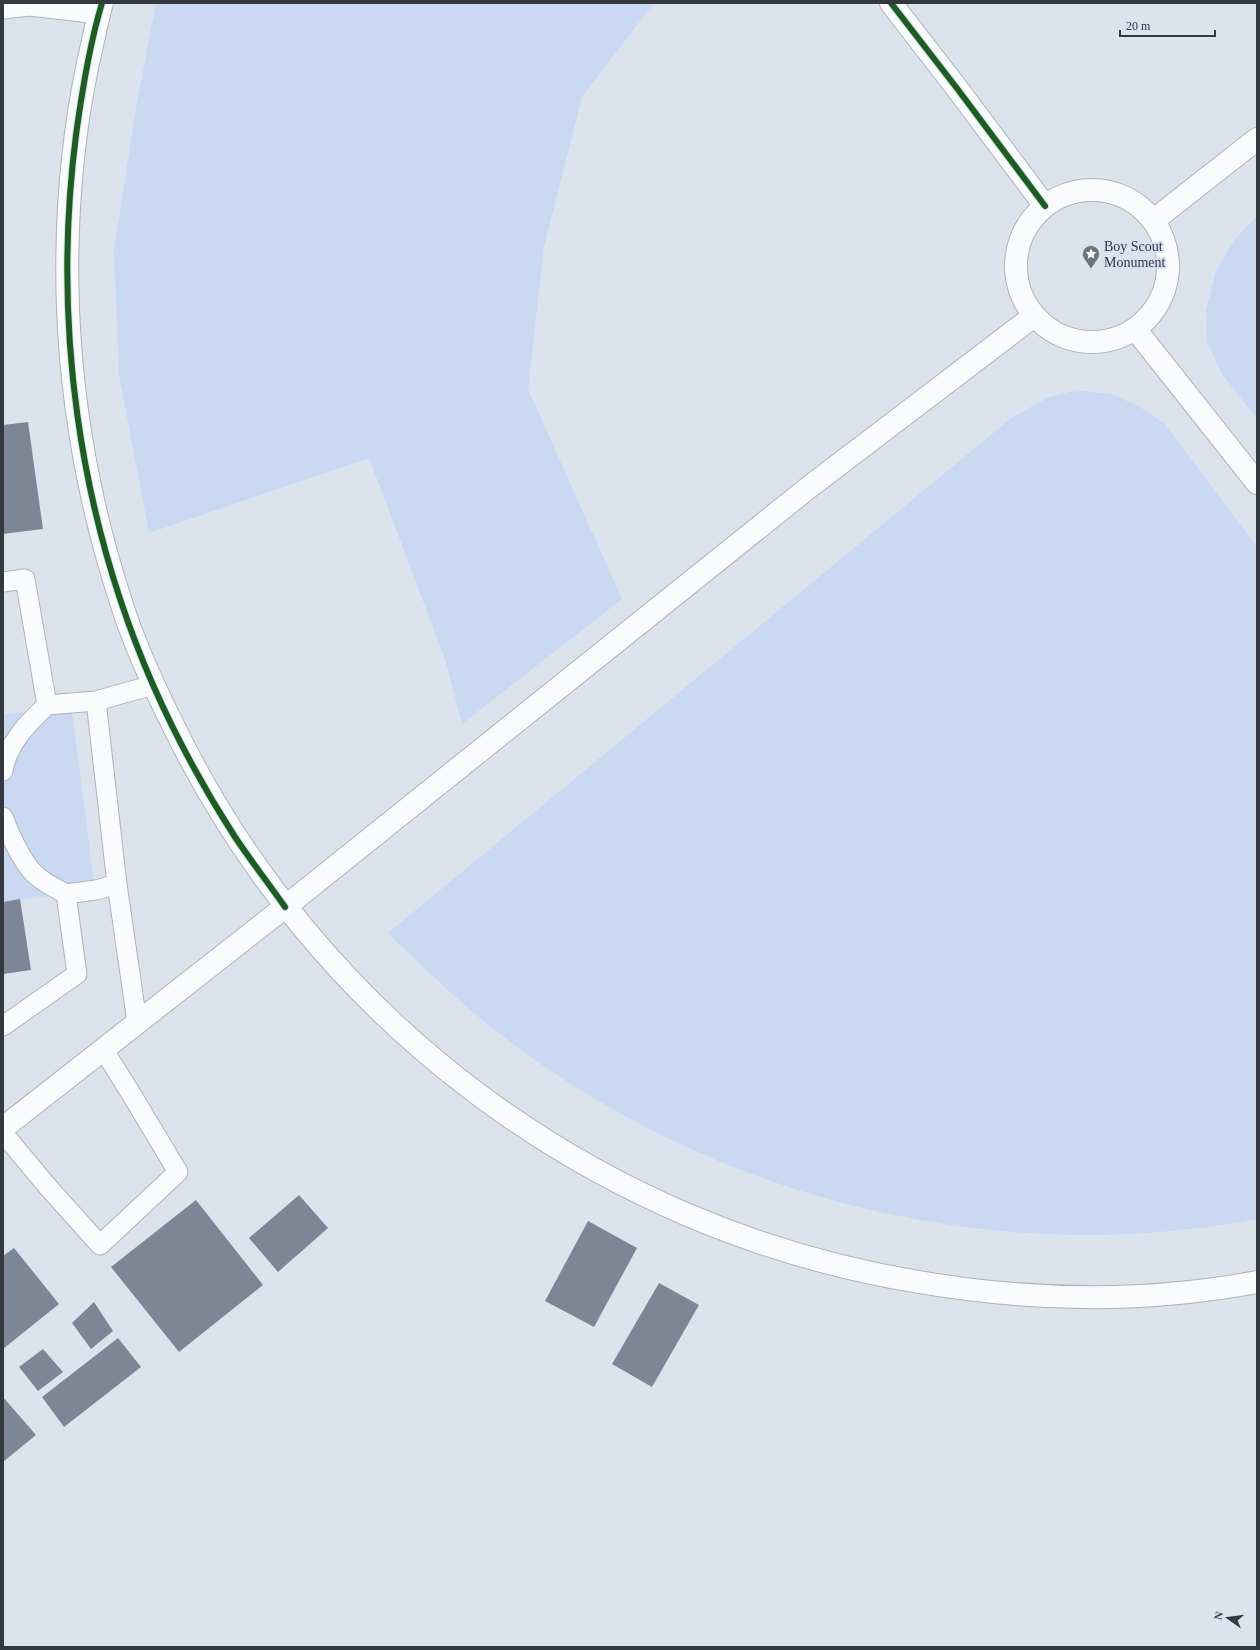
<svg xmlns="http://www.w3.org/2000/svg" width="1260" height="1650" viewBox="0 0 1260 1650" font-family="Georgia,serif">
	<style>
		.green { fill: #cad9f2 }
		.building { fill: #7d8696 }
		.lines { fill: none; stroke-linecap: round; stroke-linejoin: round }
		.lane-casing { stroke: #adb2ba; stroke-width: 21 }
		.secondary-casing { stroke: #adb2ba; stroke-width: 24 }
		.lane { stroke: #fafbfc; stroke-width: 19 }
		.secondary { stroke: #fafbfc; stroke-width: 22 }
		.cycleway-casing { stroke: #d7e1f3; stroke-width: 8 }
		.cycleway { stroke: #1b5e20; stroke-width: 6 }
		.labels { text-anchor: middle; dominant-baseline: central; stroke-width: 4; stroke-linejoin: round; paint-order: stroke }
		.poi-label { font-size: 14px; fill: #34383f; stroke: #d7e1f3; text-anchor: start }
	</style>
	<rect width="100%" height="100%" fill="#dde3ed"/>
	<path class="green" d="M156,3H654L582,97L544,247L528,389L622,599L462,724L445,659L369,458L149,533L119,375L114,250L137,102Z
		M1257,216V419L1222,374L1207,342L1206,310L1216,271L1235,239Z
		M1076,390L1112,394L1140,407L1164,423L1257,547V1219C997,1268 725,1202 513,1044C468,1011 428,972 388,933L1010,419L1047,398Z
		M71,704L95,890L3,902V715Z"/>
	<path class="building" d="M28,422L43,529L3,534V425Z
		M20,899L31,970L3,974V902Z
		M299,1195L328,1228L278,1272L249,1238Z
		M196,1200L263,1285L179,1352L111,1267Z
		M588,1221L637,1248L594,1327L545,1301Z
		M14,1248L59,1304L3,1349V1256Z
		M659,1283L699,1305L652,1387L612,1364Z
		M94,1302L113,1331L91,1349L72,1323Z
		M118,1338L141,1367L64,1427L42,1397Z
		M43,1349L63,1372L38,1391L19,1367Z
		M3,1397L36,1435L3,1462Z"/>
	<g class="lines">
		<defs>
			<path id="lane" d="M3,9L29,6L99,14
				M3,582L25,579L47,705C28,723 7,744 3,771
				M47,705L96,701
				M3,817C10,835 18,854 30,869C39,880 53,887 66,894L77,974L3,1026
				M66,894L96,890L117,884
				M137,1022L117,884L96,701L153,685
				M3,1133L48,1187L100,1245L178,1172L130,1092L103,1049"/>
			<path id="secondary" d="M102,3C96,23 93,43 88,63C71,144 65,226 68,309C72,409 90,507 121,602C134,644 153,685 173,725C316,1020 595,1229 919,1282C1030,1301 1146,1303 1257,1282
				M891,3L959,91L1045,206
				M1016 266a76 76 0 1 1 152 0a76 76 0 1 1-152 0Z
				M1154,220L1257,139
				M1136,330L1257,483
				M3,1128L285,907L808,488L1034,316"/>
		</defs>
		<use href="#lane" class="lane-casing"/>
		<use href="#secondary" class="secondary-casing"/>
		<use href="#lane" class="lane"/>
		<use href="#secondary" class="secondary"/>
		<defs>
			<path id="cycleway" d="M102,3C89,46 82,91 76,135C52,321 78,513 153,685C176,737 204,789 235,837C251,861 269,884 285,907
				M891,3L959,91L1045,206"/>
		</defs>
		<use href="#cycleway" class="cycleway-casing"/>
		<use href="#cycleway" class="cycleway"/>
	</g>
	<defs>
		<symbol id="sight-pin" viewBox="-11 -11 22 30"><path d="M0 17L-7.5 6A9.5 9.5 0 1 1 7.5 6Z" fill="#6f747c" stroke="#d7e1f3"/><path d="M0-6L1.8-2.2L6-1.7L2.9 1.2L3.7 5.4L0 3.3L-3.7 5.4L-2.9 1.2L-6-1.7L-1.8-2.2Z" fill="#fff"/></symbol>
	</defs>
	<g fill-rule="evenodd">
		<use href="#sight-pin" x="1081" y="244" width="20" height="27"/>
	</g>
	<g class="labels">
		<g class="poi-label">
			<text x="1104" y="246">Boy Scout<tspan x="1104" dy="16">Monument</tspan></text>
		</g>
	</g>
	<rect width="1260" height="1650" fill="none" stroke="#34383f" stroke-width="8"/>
	<g transform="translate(1228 1618) rotate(284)" stroke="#d7e1f3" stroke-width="3" paint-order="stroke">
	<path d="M0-3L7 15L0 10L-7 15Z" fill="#34383f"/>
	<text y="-6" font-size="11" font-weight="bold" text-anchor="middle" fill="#34383f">N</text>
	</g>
	<path d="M1120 30v6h95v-6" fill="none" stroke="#34383f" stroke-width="2"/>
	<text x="1126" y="30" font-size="12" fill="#34383f" stroke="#d7e1f3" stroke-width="3" paint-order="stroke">20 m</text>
</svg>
